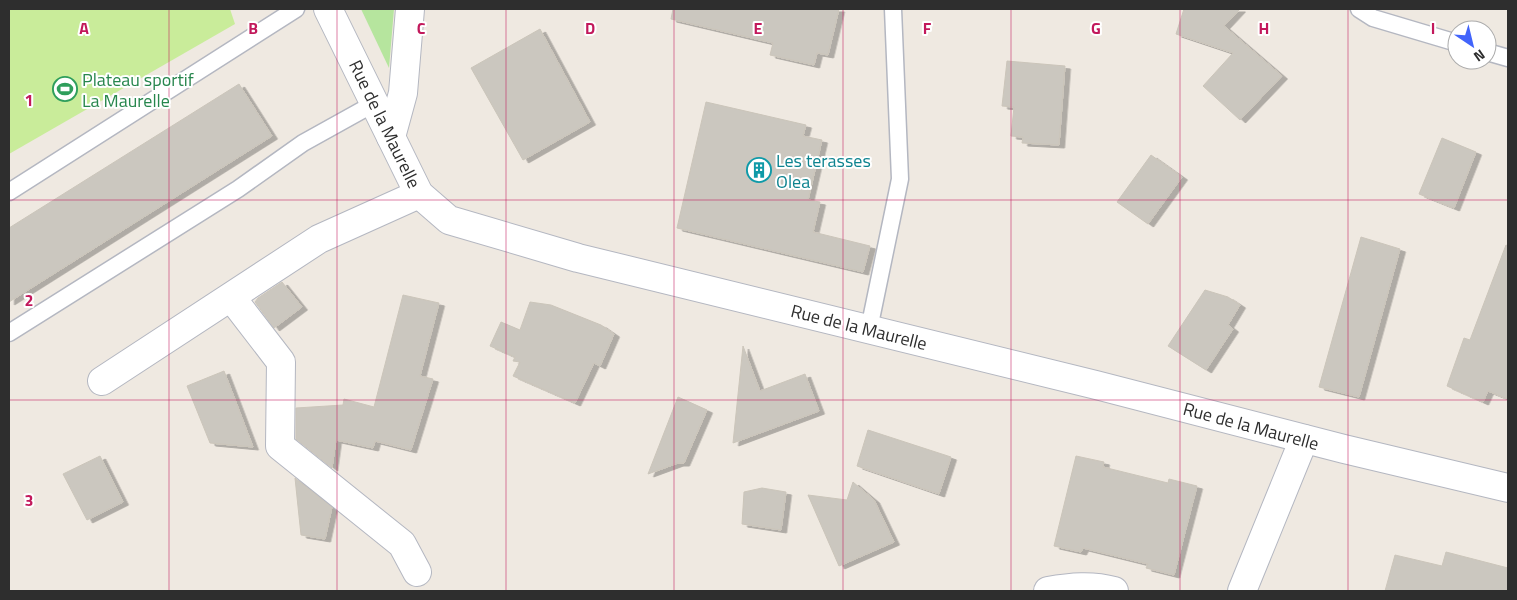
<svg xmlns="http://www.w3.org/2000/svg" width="1517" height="600" viewBox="0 0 1517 600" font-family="'Titillium Web',sans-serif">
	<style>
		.green { fill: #b6e59e }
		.pitch { fill: #c9ec9a }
		.building { fill: #cbc7bf; stroke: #cbc5ba; filter: url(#shadow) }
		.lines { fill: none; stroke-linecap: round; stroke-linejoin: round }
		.service-casing { stroke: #b4b7c1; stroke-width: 19 }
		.minor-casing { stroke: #b4b7c1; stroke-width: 30 }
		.tertiary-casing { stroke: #b4b7c1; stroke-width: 30 }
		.service { stroke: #fff; stroke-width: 16 }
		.minor { stroke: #fff; stroke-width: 28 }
		.tertiary { stroke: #fff; stroke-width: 28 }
		.grid { fill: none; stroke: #c2185b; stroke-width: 1; stroke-opacity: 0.55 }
		.labels { text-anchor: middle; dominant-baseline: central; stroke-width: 4; stroke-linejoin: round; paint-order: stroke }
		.leisure-label { font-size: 18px; fill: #27864d; stroke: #fff; text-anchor: start }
		.street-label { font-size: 18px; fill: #2e2e2e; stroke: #fff }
		.culture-label { font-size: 18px; fill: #0d838f; stroke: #fff; text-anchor: start }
		.grid-label { font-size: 16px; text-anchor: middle; font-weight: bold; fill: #c2185b; stroke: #fff; stroke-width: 4; stroke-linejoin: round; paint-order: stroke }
	</style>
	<defs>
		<filter id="shadow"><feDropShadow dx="5.5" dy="3" stdDeviation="0" flood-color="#0004"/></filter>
	</defs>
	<rect width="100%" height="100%" fill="#efe9e1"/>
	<path class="green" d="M361,9H394L389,68Z"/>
	<path class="pitch" d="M9,9H230L235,24L9,154Z"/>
	<path class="building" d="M673,9H839L828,55L817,53L814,65L770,55L773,43L671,19Z
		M1184,9H1240L1224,26L1282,76L1240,120L1203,86L1233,53L1176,34Z
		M540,29L590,122L523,160L471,68Z
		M1007,61L1065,66L1059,145L1022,143L1023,137L1011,136L1014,107L1002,106Z
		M239,84L272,136L9,302V228Z
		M706,102L806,125L803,136L822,140L808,200L820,202L813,232L870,246L863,272L677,228Z
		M1442,138L1476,152L1454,208L1419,194Z
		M1151,155L1182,177L1148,224L1117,202Z
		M1361,237L1400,249L1359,397L1319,387Z
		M1506,245L1508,246V399L1488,391L1483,402L1447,386L1464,338L1470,340Z
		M282,282L302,307L274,328L255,302L258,298Z
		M1205,290L1228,297L1240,305L1228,325L1233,329L1206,370L1168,346Z
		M403,295L439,303L420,376L433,379L411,450L375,441L373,448L336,440L332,468L296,439V408L343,405L344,399L374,407Z
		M530,302L551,305L601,325L614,334L600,366L594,363L575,403L513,376L520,362L513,361L515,357L490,346L501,322L520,330Z
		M743,346L760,391L805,374L819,411L733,443Z
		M224,371L234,397L253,447L210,443L187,386Z
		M678,397L707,410L684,463H678L648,474Z
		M868,430L951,457L939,494L857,466Z
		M100,456L123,502L87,520L63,474Z
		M1076,456L1104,462L1103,467L1168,483L1169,479L1197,486L1174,575L1146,568L1148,564L1083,548L1081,552L1054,546Z
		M295,478L332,507L325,539L301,535Z
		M853,482L874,500L894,542L839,566L808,495L847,500Z
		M762,488L786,492L781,530L742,524L744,492Z
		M1446,552L1508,568V591H1385L1395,555L1442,566Z"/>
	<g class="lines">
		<defs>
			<path id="service" d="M1359,9L1373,18L1457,43
				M1487,52L1508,58
				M9,192L296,9
				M869,329L900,179L893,9
				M9,333L238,189L303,143L375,103"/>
			<path id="minor" d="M391,137L403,93L410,9
				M231,297L281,362L280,446L402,544L417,572
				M102,381L319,239L419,194
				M1048,591C1071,587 1092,585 1114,591
				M1242,591L1304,439"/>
			<path id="tertiary" d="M328,9L419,194L449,220L578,258L1096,385L1344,449L1508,488"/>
		</defs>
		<use href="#service" class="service-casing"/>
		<use href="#minor" class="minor-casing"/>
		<use href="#tertiary" class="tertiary-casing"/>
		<use href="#service" class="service"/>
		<use href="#minor" class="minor"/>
		<use href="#tertiary" class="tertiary"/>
	</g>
	<path class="grid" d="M169,9V591M337,9V591M506,9V591M674,9V591M843,9V591M1011,9V591M1180,9V591M1348,9V591M9,200H1508M9,400H1508"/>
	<defs>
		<symbol id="stadium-ring" viewBox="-11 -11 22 22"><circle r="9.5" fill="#fff" stroke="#2e9e5b" stroke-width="1.5"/><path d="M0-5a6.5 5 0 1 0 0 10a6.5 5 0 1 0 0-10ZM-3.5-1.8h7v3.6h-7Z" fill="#2e9e5b"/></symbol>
		<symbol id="building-ring" viewBox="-11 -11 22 22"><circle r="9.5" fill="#fff" stroke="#0f9aa8" stroke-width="1.5"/><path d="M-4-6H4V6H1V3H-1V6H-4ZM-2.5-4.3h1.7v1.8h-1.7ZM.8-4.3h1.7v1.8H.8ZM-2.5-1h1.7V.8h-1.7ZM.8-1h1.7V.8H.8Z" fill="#0f9aa8"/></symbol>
	</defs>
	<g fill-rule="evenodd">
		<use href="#stadium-ring" x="51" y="75" width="28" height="28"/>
		<use href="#building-ring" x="745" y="156" width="28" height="28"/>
	</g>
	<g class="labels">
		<g class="leisure-label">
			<text x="82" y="79">Plateau sportif<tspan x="82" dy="21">La Maurelle</tspan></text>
		</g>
		<g class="street-label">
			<text transform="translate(385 124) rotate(64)">Rue de la Maurelle</text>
			<text transform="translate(859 327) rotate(14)">Rue de la Maurelle</text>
			<text transform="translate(1251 426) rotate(15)">Rue de la Maurelle</text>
		</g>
		<g class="culture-label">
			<text x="776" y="160">Les terasses<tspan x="776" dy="21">Olea</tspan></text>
		</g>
	</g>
	<g class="grid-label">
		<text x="84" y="34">A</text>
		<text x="253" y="34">B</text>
		<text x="421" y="34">C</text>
		<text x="590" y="34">D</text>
		<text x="758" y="34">E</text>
		<text x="927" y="34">F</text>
		<text x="1096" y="34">G</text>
		<text x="1264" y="34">H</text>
		<text x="1433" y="34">I</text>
		<text x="29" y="106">1</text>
		<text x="29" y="306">2</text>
		<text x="29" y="506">3</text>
	</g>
	<rect width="1517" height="600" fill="none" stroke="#2e2e2e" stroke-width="20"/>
	<g transform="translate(1472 45) rotate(145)"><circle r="24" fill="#ffffff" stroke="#ababab"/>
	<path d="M0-4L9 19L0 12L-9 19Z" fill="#4264fb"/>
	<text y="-8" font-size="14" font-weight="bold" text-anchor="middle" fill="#2e2e2e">N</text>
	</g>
</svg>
